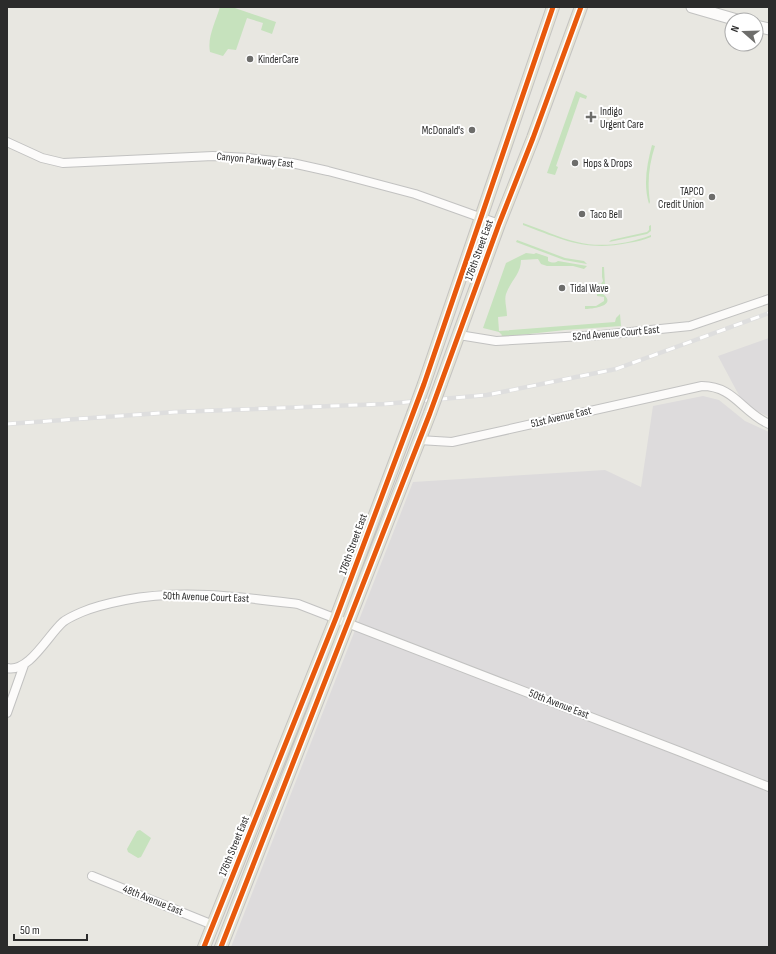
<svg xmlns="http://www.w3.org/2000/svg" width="776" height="954" viewBox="0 0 776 954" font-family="'Sofia Sans Condensed',sans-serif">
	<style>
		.industrial { fill: #dddbdc }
		.green { fill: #c6e2bd }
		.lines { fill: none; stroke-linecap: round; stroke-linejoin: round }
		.minor-casing { stroke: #c2c2c1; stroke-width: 10 }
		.secondary-casing { stroke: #c2c2c1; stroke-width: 13 }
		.primary-casing { stroke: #c5c4c2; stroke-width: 14 }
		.minor { stroke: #fcfbfa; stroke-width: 8 }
		.secondary { stroke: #fcfbfa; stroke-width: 11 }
		.primary { stroke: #e5e4d5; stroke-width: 12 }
		.rail-casing { stroke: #dedede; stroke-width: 4.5 }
		.rail { stroke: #fff; stroke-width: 3; stroke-dasharray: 9; stroke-linecap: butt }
		.primary-bridge-casing { stroke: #c5c4c2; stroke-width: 14; stroke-linecap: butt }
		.primary-bridge { stroke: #e5e4d5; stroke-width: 12 }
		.cycleway-casing { stroke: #fff; stroke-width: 8 }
		.cycleway { stroke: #e8590c; stroke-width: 5 }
		.poi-dot { fill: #6d6d6b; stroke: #fff; stroke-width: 1.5 }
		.labels { text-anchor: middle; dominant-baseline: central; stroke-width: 4; stroke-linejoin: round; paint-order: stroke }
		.poi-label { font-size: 11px; fill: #2b2b2b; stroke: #fff; text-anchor: start }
		.street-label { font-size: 11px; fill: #2b2b2b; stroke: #fff }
	</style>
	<rect width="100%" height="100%" fill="#e8e7e1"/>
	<path class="industrial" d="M769,338V417L755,410L742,401L718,356Z
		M703,396L719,400L745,421L769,432V947H231L413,482L605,470L641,487L653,406Z"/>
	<path class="green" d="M220,7H232L276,22L272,34L261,30L263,23L247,18L236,50L228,49L223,56L210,52C207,37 216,21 220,7Z
		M576,91L587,96L586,99L580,97L556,166L558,167L555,175L547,173Z
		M652,145L655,146C649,165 647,181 650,202L649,204C643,184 647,164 652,145Z
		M523,223C541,229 559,238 577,242C600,248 629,244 651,235V237C644,240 636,242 628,243C586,252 561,239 523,225Z
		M651,225V231L647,234L609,242L611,240L647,232L649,230V226Z
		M517,240L565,258L584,261L587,264L564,260L516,242Z
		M526,253L534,254L536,253L548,257V261C552,263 555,263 558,261L587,266L584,269L573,266H547L541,264L538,259L521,260C521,274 511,280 506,294C504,300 507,309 507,316L498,317L499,331L615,322L616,318L620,314L621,326L565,330L501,337L502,335L499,332L483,328L506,263Z
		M602,267H604L605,285L602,288L595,289V283L601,284L603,281L602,277Z
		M597,294H603C618,306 591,309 585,309V306H596L604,301V297L597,296Z
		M140,830L151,838L141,857L138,858L128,852L127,849L137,831Z"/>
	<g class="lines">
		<defs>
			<path id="minor" d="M7,142L42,158L63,163L213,156L248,158L292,163L328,171L415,194L499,224
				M459,335L496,341L601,335L690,326L769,299
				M419,440L452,442L702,386C734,386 742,412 769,424
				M7,668C29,673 48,635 63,622C68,618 75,615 82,612C96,606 110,603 125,600C183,589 241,597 298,604L681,752L769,787
				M7,713L24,665
				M92,876L213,925"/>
			<path id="secondary" d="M692,7L737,20
				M756,26L769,29"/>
			<path id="primary" d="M441,383L499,224L533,138L581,7
				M424,384L553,7
				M204,947L336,618L413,414
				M221,947L430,413"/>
		</defs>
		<use href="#minor" class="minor-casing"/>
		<use href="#secondary" class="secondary-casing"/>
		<use href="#primary" class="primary-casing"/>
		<use href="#minor" class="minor"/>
		<use href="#secondary" class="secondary"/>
		<use href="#primary" class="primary"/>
		<defs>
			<path id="rail" d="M7,424L175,412L384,404L487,395L616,369L769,313"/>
		</defs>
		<use href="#rail" class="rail-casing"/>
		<use href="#rail" class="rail"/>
		<defs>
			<path id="primary-bridge" d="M430,413L441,383
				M413,414L424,384"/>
		</defs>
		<use href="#primary-bridge" class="primary-bridge-casing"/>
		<use href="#primary-bridge" class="primary-bridge"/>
		<defs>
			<path id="cycleway" d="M204,947L336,618L424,384L553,7
				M221,947L430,413L499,224L533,138L581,7"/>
		</defs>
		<use href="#cycleway" class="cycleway-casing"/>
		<use href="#cycleway" class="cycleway"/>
	</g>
	<g class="poi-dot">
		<circle cx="250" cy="59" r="4"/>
		<path d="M589 111h4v4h4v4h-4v4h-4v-4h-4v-4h4z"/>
		<circle cx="472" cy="130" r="4"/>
		<circle cx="575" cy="163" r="4"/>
		<circle cx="712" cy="197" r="4"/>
		<circle cx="582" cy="214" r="4"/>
		<circle cx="562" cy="288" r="4"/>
	</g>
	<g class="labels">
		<g class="poi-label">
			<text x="258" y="59">KinderCare</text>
			<text x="600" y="111">Indigo<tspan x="600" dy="13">Urgent Care</tspan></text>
			<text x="464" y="130" text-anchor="end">McDonald's</text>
			<text x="583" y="163">Hops &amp; Drops</text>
			<text x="704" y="191" text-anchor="end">TAPCO<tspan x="704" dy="13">Credit Union</tspan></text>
			<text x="590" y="214">Taco Bell</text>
			<text x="570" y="288">Tidal Wave</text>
		</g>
		<g class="street-label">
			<text transform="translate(255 160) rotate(6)">Canyon Parkway East</text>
			<text transform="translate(479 250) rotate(-70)">176th Street East</text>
			<text transform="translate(616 333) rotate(-5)">52nd Avenue Court East</text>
			<text transform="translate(561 417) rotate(-13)">51st Avenue East</text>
			<text transform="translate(353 544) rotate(-70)">176th Street East</text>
			<text transform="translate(206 597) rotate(2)">50th Avenue Court East</text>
			<text transform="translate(559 704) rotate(21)">50th Avenue East</text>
			<text transform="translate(234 846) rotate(-68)">176th Street East</text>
			<text transform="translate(153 900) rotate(22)">48th Avenue East</text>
		</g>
	</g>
	<rect width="776" height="954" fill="none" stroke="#2b2b2b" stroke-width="16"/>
	<g transform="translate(744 32) rotate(290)"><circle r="19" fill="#ffffff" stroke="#aaaaaa"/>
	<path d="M0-3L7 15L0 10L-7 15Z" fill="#6d6d6b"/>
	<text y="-6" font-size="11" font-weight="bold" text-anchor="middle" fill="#2b2b2b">N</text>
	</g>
	<path d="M14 934v6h73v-6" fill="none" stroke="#2b2b2b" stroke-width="2"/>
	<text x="20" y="934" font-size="12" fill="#2b2b2b" stroke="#ffffff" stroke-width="3" paint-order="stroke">50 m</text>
</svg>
